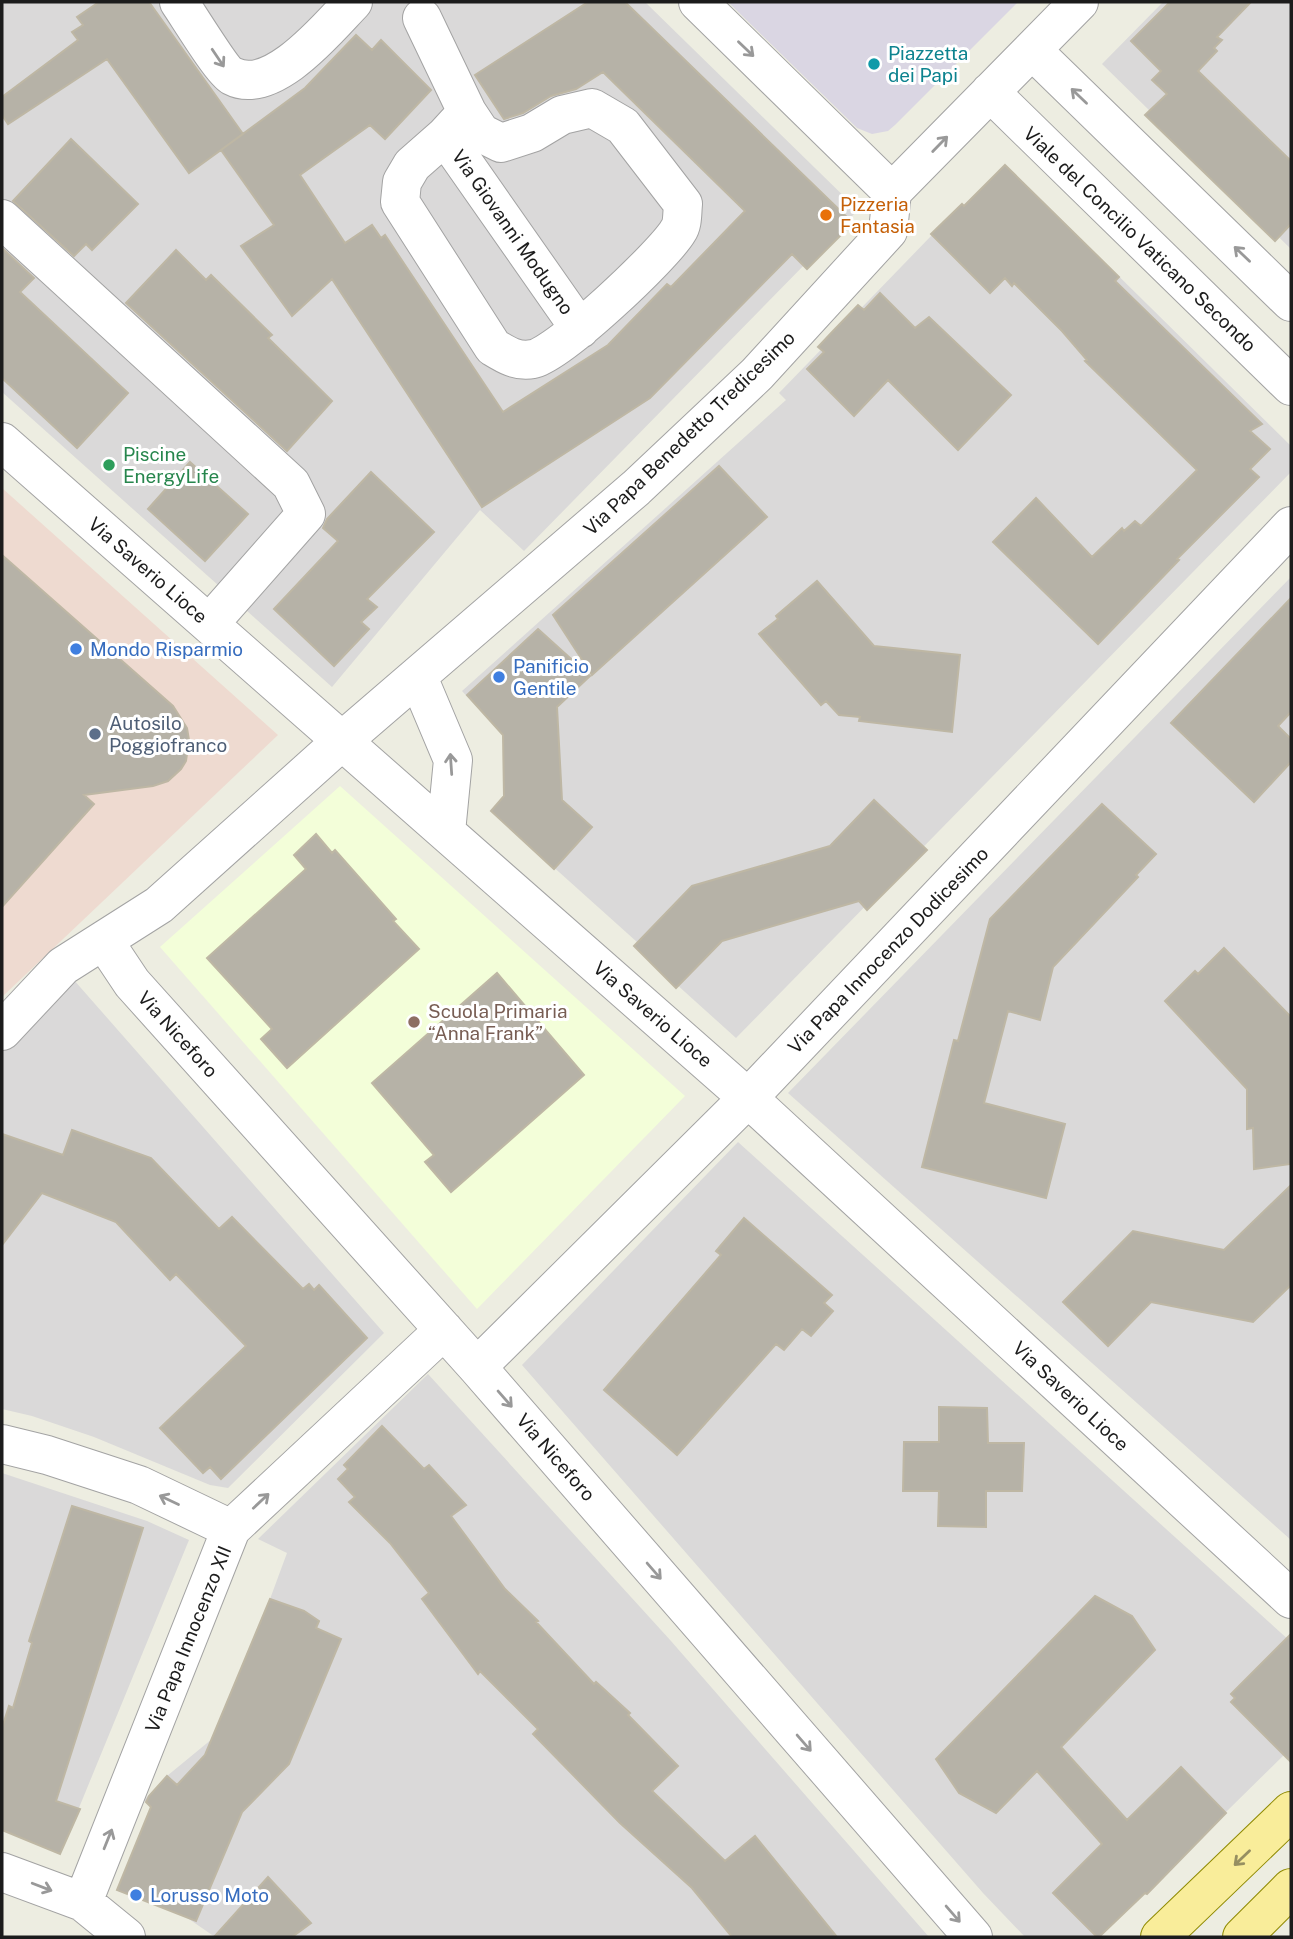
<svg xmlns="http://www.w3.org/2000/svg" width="1293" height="1939" viewBox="0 0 1293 1939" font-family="'Public Sans',sans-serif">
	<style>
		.residential { fill: #dad9d9 }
		.commercial { fill: #eedad0 }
		.education { fill: #f3fed9 }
		.plaza { fill: #dad6e3 }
		.building { fill: #b6b2a7; stroke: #beb7a4; stroke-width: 2 }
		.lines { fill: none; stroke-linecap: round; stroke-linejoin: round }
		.minor-casing { stroke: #a3a3a3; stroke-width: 40 }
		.major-casing { stroke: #908b04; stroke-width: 40 }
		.minor { stroke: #fff; stroke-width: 38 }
		.major { stroke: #f9ed9a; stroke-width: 38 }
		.oneway { stroke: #999 }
		.oneway2 { stroke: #968f61 }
		.culture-dot { fill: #0f9aa8; stroke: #fff; stroke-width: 2.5 }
		.food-dot { fill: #e8710a; stroke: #fff; stroke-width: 2.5 }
		.leisure-dot { fill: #2e9e5b; stroke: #fff; stroke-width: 2.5 }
		.shop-dot { fill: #3f7fe0; stroke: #fff; stroke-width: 2.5 }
		.service-dot { fill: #5c6f8a; stroke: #fff; stroke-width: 2.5 }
		.education-dot { fill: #8d6e63; stroke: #fff; stroke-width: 2.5 }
		.labels { text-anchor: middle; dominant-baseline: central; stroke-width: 6; stroke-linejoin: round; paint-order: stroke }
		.culture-label { font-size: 19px; fill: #0d838f; stroke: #fff; text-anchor: start }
		.food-label { font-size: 19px; fill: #c56008; stroke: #fff; text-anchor: start }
		.street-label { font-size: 19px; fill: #1c1c1c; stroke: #fff }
		.leisure-label { font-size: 19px; fill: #27864d; stroke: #fff; text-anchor: start }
		.shop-label { font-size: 19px; fill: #366cbe; stroke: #fff; text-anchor: start }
		.service-label { font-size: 19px; fill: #4e5e75; stroke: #fff; text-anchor: start }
		.education-label { font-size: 19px; fill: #785e54; stroke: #fff; text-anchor: start }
	</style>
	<rect width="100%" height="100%" fill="#edede1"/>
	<path class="residential" d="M2,2H645L858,210L524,551L480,510L332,687L2,392Z
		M1163,2H1291V249L1102,64Z
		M1006,165L1291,446V472L736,1038L634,946L637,942L491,811L504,796L503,735L462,691L786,400L779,393L932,235Z
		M1291,577V1540L788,1093Z
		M66,971L384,1333L228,1488L210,1485L94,1437L32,1416L2,1409V1050Z
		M738,1142L1291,1642V1748L1099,1937H1025L983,1893L522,1365Z
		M428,1374L671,1641L929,1937H215L186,1917L117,1890L151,1807L144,1800L167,1776L212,1739L270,1599L287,1553L258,1539Z
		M2,1473L147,1521L189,1540L60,1854L2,1830Z"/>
	<path class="commercial" d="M2,488L278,735L2,997Z"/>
	<path class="education" d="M340,786L685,1096L477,1309L160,947Z"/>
	<path class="plaza" d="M728,2H1018L895,125L888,131L872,134L857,128Z"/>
	<path class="building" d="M99,2H149L243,134L189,173L107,59L8,124L2,115V97L78,40L72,32L83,25L77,17Z
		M588,2H625L853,223L807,269L792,254L650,398L482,507L332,279L292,316L241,246L274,225L221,150L305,88L356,35L372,50L381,40L431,90L385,139L370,125L300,175L345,243L372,225L381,238L385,235L503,412L608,345L667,284L671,287L745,211L603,72L576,89L551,96L523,113L504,119L475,75Z
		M1170,2H1251L1217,37L1222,40L1214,48L1217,51L1198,71L1291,161V224L1275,241L1145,115L1167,94L1152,80L1161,71L1131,41Z
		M71,139L138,204L92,250L86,244L74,256L13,201Z
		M1005,165L1119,277L1115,281L1262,424L1250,431L1270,449L1250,469L1259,477L1177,559L1179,560L1098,644L993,542L1036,498L1092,557L1122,528L1124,531L1135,521L1141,526L1197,470L1085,361L1087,360L1062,331L1014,283L1012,286L1005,278L990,293L931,234L962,204L964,206Z
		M2,248L34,278L20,292L128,393L77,448L2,378Z
		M176,250L206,280L211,275L272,335L268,338L332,401L287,451L126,303Z
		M880,293L915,328L929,317L1011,395L958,450L888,380L854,416L807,369L824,352L818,347L834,330L858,305L864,310Z
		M190,462L248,514L205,561L148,509Z
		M719,466L767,517L592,675L553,615Z
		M371,472L434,532L367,599L377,607L361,622L369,629L334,666L274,609L338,541L323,528L327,519Z
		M2,555L173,706L187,728L189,740L186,761L181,769L168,781L153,786L84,795L94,804L2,907Z
		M817,581L874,646L960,655L952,732L859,721L860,717L839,715L826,701L821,705L759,634L778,619L776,616Z
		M1291,598V712L1278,726L1291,739V762L1254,802L1171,723Z
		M538,629L590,676L557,707L562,800L592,827L554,869L491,811L504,796L503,735L467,695Z
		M874,800L927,850L867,910L859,901L722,941L676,988L634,946L692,886L830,846Z
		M1102,804L1156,854L1136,875L1138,877L1053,967L1040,1020L1008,1011L984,1103L1065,1124L1046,1198L922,1167L954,1040L958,1041L990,919Z
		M316,834L332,853L335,850L396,919L393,921L419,949L287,1068L261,1039L272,1029L207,958L306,869L294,855Z
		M1224,948L1291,1017V1164L1254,1169L1253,1128L1247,1129V1089L1165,1001L1195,971L1198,974Z
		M497,973L584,1075L451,1192L425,1162L434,1155L372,1083Z
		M72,1130L151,1158L219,1229L232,1217L303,1289L309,1284L314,1290L319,1285L367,1338L221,1479L210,1467L203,1473L160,1428L246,1346L176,1274L170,1280L116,1222L42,1193L2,1245V1134L63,1155Z
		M1291,1185V1285L1253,1322L1151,1302L1108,1346L1063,1302L1133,1231L1224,1250Z
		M744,1218L832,1295L824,1303L833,1311L811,1336L802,1329L784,1350L776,1344L677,1455L604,1390L721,1255L716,1251Z
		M939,1407L987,1408L988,1443H1024L1022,1491H986V1527L938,1526L939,1491H903L904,1442H939Z
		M382,1426L424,1469L429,1465L466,1505L451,1516L505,1589L538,1621L536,1622L594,1684L596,1682L630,1713L628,1715L678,1766L652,1791L725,1861L755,1836L837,1937H732L692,1888L620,1823L533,1734L538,1729L480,1671L478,1674L422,1599L429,1593L390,1543L349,1502L355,1497L338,1479L348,1469L344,1465Z
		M72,1506L143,1528L56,1801L80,1809L60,1854L2,1830V1728L9,1706L13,1708L32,1643L29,1641Z
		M1095,1596L1132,1616L1155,1650L1061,1747L1127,1820L1181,1767L1226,1813L1147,1894L1145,1893L1099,1937H1097L1053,1893L1102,1844L1037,1771L996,1813L959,1793L936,1759Z
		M270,1599L304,1611L319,1621L316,1628L341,1639L289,1764L242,1812L196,1921L117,1890L151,1807L146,1802L149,1796L167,1776L177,1785L205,1755Z
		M1291,1634V1762L1231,1702L1235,1698L1231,1694Z
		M268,1877L311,1923L292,1937H214Z"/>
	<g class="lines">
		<defs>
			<path id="minor" d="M179,2C188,15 222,71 232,76C272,97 328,28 353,2
				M698,2L892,192
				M422,18L467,112
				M1032,50L1291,302
				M990,92L1291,386
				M592,108L623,126L683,204C682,213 683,224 678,231C664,255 558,355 533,359C517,362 506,355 493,347L400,202L402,182L412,165L445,136L467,112L481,133L501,143L532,133L562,115Z
				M445,136L580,329
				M2,219L291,484L306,514L209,624
				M2,442L748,1098L1291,1599
				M418,677L453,760L446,832
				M104,941L132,983L477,1367L973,1937
				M2,1031L63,966L159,905L342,741L636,488L757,374L888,231L892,192L1079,2
				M477,1367L748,1098L1291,526
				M2,1444L47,1455L139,1485L231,1529
				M2,1872L83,1902L126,1937
				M83,1902L231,1529L444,1330"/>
			<path id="major" d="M1160,1937L1291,1811
				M1242,1937L1291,1888"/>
		</defs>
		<use href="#minor" class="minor-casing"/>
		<use href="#major" class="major-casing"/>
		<use href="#minor" class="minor"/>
		<use href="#major" class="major"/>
	</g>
	<defs><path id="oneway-shaft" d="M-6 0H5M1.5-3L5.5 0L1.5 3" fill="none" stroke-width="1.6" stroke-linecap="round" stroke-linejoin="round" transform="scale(1.75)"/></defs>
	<g class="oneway">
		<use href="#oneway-shaft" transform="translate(746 49) rotate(44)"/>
		<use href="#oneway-shaft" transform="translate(218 58) rotate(56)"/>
		<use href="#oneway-shaft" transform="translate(1079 96) rotate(-136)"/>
		<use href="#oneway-shaft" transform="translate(940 144) rotate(-46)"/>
		<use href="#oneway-shaft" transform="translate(1242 254) rotate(-136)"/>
		<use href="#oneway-shaft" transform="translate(451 764) rotate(-94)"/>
		<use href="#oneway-shaft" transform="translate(505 1399) rotate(49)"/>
		<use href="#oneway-shaft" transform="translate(169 1500) rotate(-155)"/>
		<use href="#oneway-shaft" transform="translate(261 1501) rotate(-43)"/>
		<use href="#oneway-shaft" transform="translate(654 1571) rotate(49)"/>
		<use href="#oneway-shaft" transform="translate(804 1743) rotate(49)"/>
		<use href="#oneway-shaft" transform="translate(108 1839) rotate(-68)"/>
		<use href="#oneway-shaft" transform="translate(42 1887) rotate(21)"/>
		<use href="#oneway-shaft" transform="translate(953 1914) rotate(49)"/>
	</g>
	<use class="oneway2" href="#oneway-shaft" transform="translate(1242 1858) rotate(136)"/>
	<circle class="culture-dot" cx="874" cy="64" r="7"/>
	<circle class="food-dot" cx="826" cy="215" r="7"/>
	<circle class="leisure-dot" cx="109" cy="465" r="7"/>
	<g class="shop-dot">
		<circle cx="76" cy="649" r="7"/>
		<circle cx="499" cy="677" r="7"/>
		<circle cx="136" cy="1895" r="7"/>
	</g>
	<circle class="service-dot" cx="95" cy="734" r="7"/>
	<circle class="education-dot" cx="414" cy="1022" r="7"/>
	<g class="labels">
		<g class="culture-label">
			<text x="888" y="53">Piazzetta<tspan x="888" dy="22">dei Papi</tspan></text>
		</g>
		<g class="food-label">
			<text x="840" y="204">Pizzeria<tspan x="840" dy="22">Fantasia</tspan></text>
		</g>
		<g class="street-label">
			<text transform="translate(513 232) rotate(55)">Via Giovanni Modugno</text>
			<text transform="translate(1140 239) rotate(44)">Viale del Concilio Vaticano Secondo</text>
			<text transform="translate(689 433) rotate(-44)">Via Papa Benedetto Tredicesimo</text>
			<text transform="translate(148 570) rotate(41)">Via Saverio Lioce</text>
			<text transform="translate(888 950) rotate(-46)">Via Papa Innocenzo Dodicesimo</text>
			<text transform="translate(653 1014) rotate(41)">Via Saverio Lioce</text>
			<text transform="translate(178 1034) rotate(48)">Via Niceforo</text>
			<text transform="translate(1071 1396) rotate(43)">Via Saverio Lioce</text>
			<text transform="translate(556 1457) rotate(49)">Via Niceforo</text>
			<text transform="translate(188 1639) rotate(-68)">Via Papa Innocenzo XII</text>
		</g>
		<g class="leisure-label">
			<text x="123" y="454">Piscine<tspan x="123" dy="22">EnergyLife</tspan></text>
		</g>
		<g class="shop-label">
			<text x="90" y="649">Mondo Risparmio</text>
			<text x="513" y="666">Panificio<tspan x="513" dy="22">Gentile</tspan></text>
			<text x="150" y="1895">Lorusso Moto</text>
		</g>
		<g class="service-label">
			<text x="109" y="723">Autosilo<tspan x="109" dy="22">Poggiofranco</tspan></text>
		</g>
		<g class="education-label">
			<text x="428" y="1011">Scuola Primaria<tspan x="428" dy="22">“Anna Frank”</tspan></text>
		</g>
	</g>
	<rect width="1293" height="1939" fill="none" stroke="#1c1c1c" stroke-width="7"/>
</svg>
